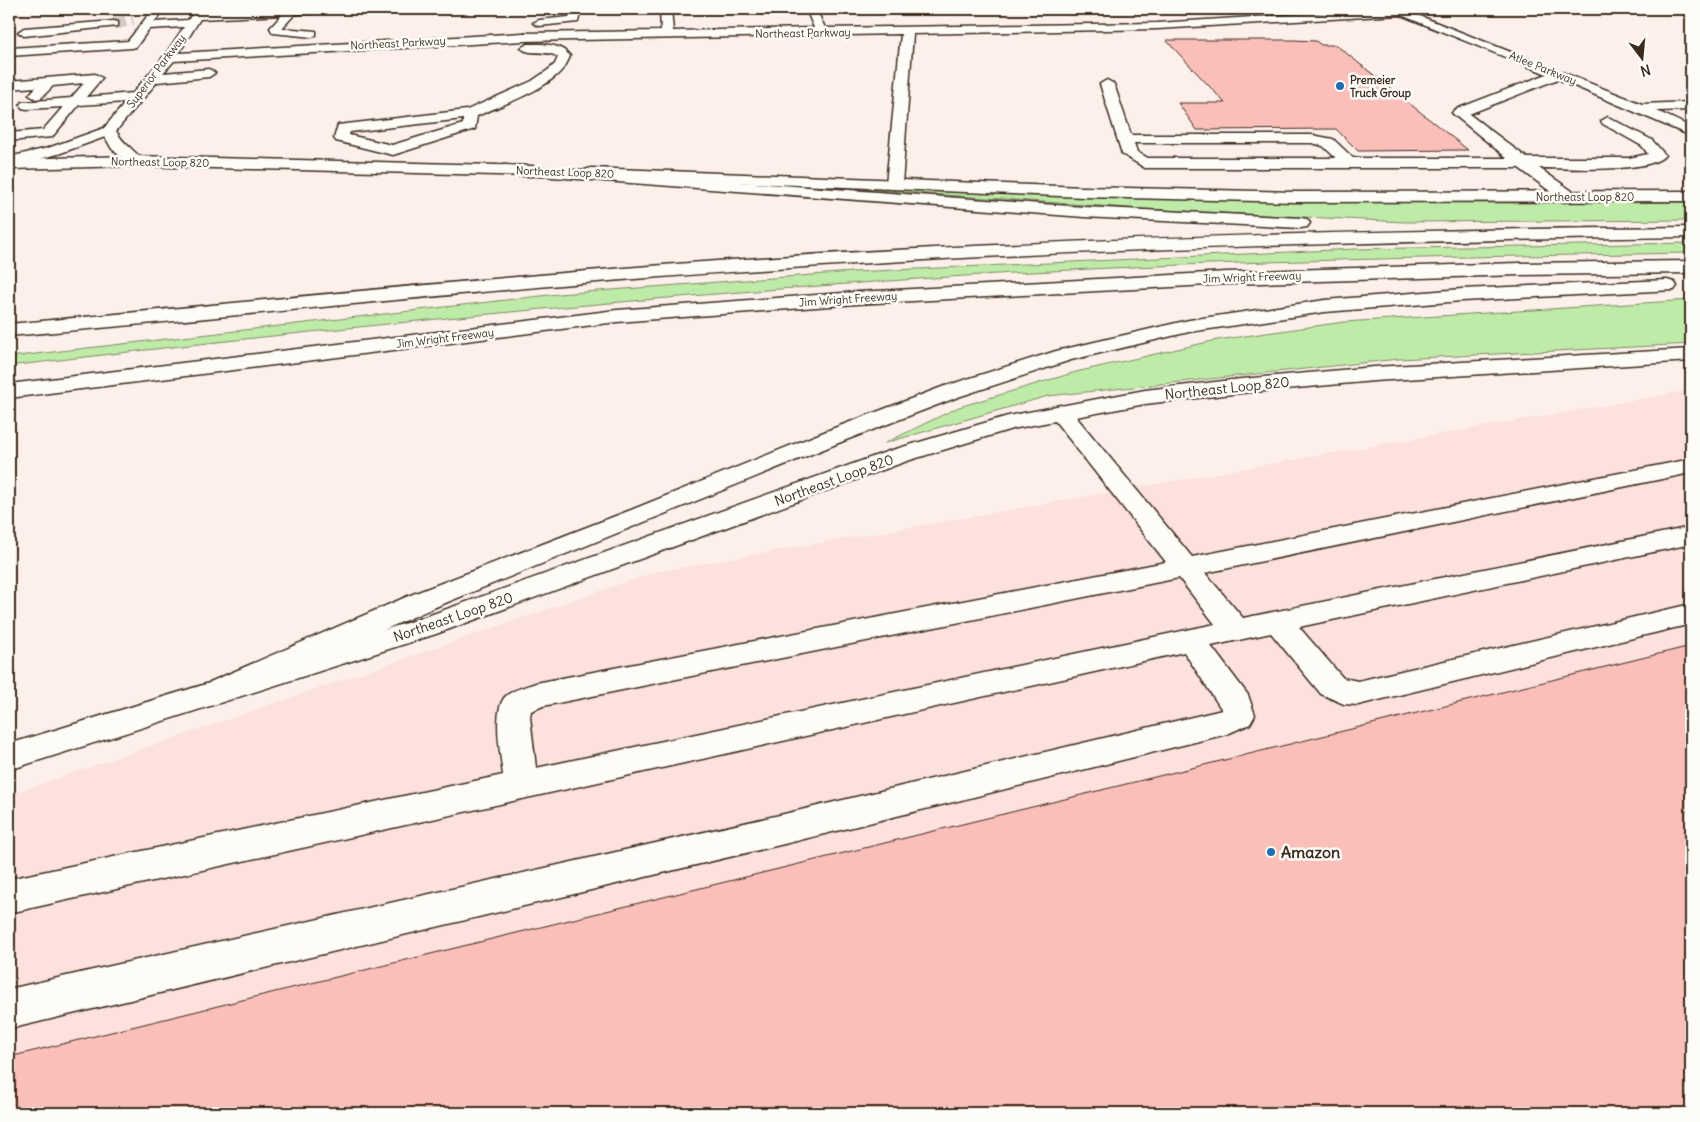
<svg xmlns="http://www.w3.org/2000/svg" width="1700" height="1122" viewBox="0 0 1700 1122" font-family="Delius,sans-serif">
	<style>
		.built { fill: #fce1dc }
		.green { fill: #bfeba8; stroke: #7d8a63 }
		.building { fill: #fbbfb9; stroke: #3b2a1e }
		.lines { fill: none; stroke-linecap: round; stroke-linejoin: round }
		.minor-tunnel { stroke: #d6c8c2; stroke-width: 12; stroke-dasharray: 12 6; stroke-linecap: butt }
		.minor-casing { stroke: #3b2a1e; stroke-width: 3 }
		.major-casing { stroke: #3b2a1e; stroke-width: 3 }
		.highway-casing { stroke: #3b2a1e; stroke-width: 3 }
		.minor { fill: #fdfcf7; fill-rule: evenodd }
		.major { fill: #fdfcf7; fill-rule: evenodd }
		.highway { fill: #fdfcf7; fill-rule: evenodd }
		.poi-dot { fill: #1f6fb2; stroke: #fdfcf7; stroke-width: 2 }
		.labels { text-anchor: middle; dominant-baseline: central; stroke-width: 5; stroke-linejoin: round; paint-order: stroke }
		.far-street-label { font-size: 11px; fill: #3b2a1e; stroke: #fdfcf7 }
		.far-poi-label { font-size: 11px; font-weight: bold; fill: #3b2a1e; stroke: #fdfcf7; text-anchor: start }
		.street-label { font-size: 14px; fill: #3b2a1e; stroke: #fdfcf7 }
		.near-poi-label { font-size: 16px; font-weight: bold; fill: #3b2a1e; stroke: #fdfcf7; text-anchor: start }
	</style>
	<rect width="100%" height="100%" fill="#fdf0eb"/>
	<filter id="ink" filterUnits="userSpaceOnUse"><feTurbulence type="fractalNoise" baseFrequency=".02" numOctaves="2"/><feDisplacementMap in="SourceGraphic" scale="10" xChannelSelector="R" yChannelSelector="G"/><feConvolveMatrix kernelMatrix="1 2 1 2 8 2 1 2 1" color-interpolation-filters="sRGB"/></filter>
	<g filter="url(#ink)">
		<path class="built" d="M1691,390V1113H9V795L655,572Z"/>
		<path class="green" d="M820,186C1111,197 1401,206 1691,202V220L1405,222L1142,209Z
			M1691,243V253C1465,257 1239,260 1013,273C678,293 343,326 9,366V357L558,294L852,272L1355,249Z
			M1691,300V344L1399,359L1048,396L885,443L959,407L1076,372L1217,340L1344,322Z"/>
		<path class="building" d="M1166,40H1293L1316,41L1321,45H1336L1468,150L1358,151L1336,129L1197,130L1178,103H1225Z
			M1691,646V1113H9V1057Z"/>
		<g class="lines">
			<path class="minor-tunnel" d="M114,24L133,19"/>
			<defs>
				<path id="minor" d="M153,9H165L154,22L188,20L196,9H206L205,12L268,9H330L324,12L295,14L282,28L316,31V35L312,37L273,33L270,28L282,15L200,19L179,53L523,33L661,31L660,9H671L673,31L814,28L806,9H816L825,28L1157,23L1386,9H1442L1437,12L1415,14L1642,104L1691,102V110L1657,111L1691,127V136L1558,79L1469,114L1527,158H1629L1648,154L1642,146L1603,124L1601,121L1608,117L1652,140L1665,155C1651,174 1564,168 1539,168L1575,193L1577,197L1575,201H1563L1519,168H1145L1122,154L1100,84L1107,80L1114,84L1131,135H1312L1333,139L1353,158H1507L1452,113L1454,110L1547,74L1401,15L1157,29L913,34L902,184L894,189L886,184L901,34L523,41L174,61L163,73L209,69L215,73L209,77L157,82L116,131C124,145 134,149 143,161L141,164H129L112,149L105,137L58,154L9,167V157L48,148L104,128L126,102L79,105L52,137L9,141V133L43,130L63,107L27,109L22,108L20,105L22,102L71,98L84,83L53,86L41,98L36,99L29,95L36,87L9,89V81L95,74L102,78L86,97L133,93L165,55L184,27L149,29L136,47L132,48L9,56V48L128,41ZM1134,143H1312L1323,146L1336,158H1148L1137,152Z
					M570,9H581L578,22L539,26L533,23L539,20L569,17Z
					M114,21L118,22V26L24,36L18,32L24,28Z
					M542,44C553,45 563,47 570,56C560,87 505,103 477,116L475,129L393,155L336,141L334,138L338,125L467,110L532,81L548,70L555,64L558,57C547,49 529,56 521,48L527,44ZM463,119V124L392,145L349,135L350,132Z
					M1060,405L1068,407L1192,557L1691,459V473L1205,573L1243,618L1691,527V544L1299,627L1343,678L1358,681L1691,604V624L1358,705L1344,704L1321,694L1271,633L1211,646L1248,695L1255,715L1250,724L1227,734L784,844L9,1029V989L784,814L1222,710L1184,652L9,913V879L503,775C501,757 491,707 507,695C515,689 527,686 536,683L1166,562L1048,412L1052,407ZM1179,578L1215,624L536,768L530,717L531,711L543,706Z"/>
				<path id="major" d="M135,156L533,166L541,171L533,176L135,166L9,169V159Z
					M591,168L1084,187L1296,192L1691,191V201L1296,202L1084,197L585,176L583,173L585,170Z
					M1691,349V361L1374,381L1241,393L1145,404L1012,429L907,461L436,634L9,770V744L416,620L889,451L1008,416L1145,390L1241,379L1374,367Z"/>
				<path id="highway" d="M504,165L1084,207L1301,218L1307,219L1310,223L1307,227L1301,228L1084,217L498,173L496,170L498,167Z
					M1691,227V237C1380,241 1070,249 760,270C509,286 259,315 9,336V324C259,301 509,275 760,258C1070,238 1380,230 1691,227Z
					M1691,261V273L1519,275L1227,284L857,304L617,322L9,398V384L617,310L857,292L1227,272L1519,263Z
					M1667,280L1674,282L1677,286L1674,290L1462,301L1325,312L1189,332L1071,360L958,397L846,440L433,608L232,698L221,702L210,698L205,690L210,682L413,594L631,510L829,430L942,387L1056,351L1189,320L1325,300L1462,289Z"/>
			</defs>
			<use href="#minor" class="minor-casing"/>
			<use href="#major" class="major-casing"/>
			<use href="#highway" class="highway-casing"/>
			<use href="#minor" class="minor"/>
			<use href="#major" class="major"/>
			<use href="#highway" class="highway"/>
		</g>
	</g>
	<g class="poi-dot">
		<circle cx="1340" cy="86" r="5"/>
		<circle cx="1271" cy="852" r="5"/>
	</g>
	<g class="labels">
		<g class="far-street-label">
			<text transform="translate(803 33) rotate(-1)">Northeast Parkway</text>
			<text transform="translate(398 43) rotate(-3)">Northeast Parkway</text>
			<text transform="translate(1543 68) rotate(22)">Atlee Parkway</text>
			<text transform="translate(156 71) rotate(-53)">Superior Parkway</text>
			<text transform="translate(160 162) rotate(1)">Northeast Loop 820</text>
			<text transform="translate(565 172) rotate(2)">Northeast Loop 820</text>
			<text x="1585" y="197">Northeast Loop 820</text>
			<text transform="translate(1252 277) rotate(-2)">Jim Wright Freeway</text>
			<text transform="translate(848 299) rotate(-4)">Jim Wright Freeway</text>
			<text transform="translate(445 338) rotate(-7)">Jim Wright Freeway</text>
		</g>
		<g class="far-poi-label">
			<text x="1350" y="80">Premeier<tspan x="1350" dy="13">Truck Group</tspan></text>
		</g>
		<g class="street-label">
			<text transform="translate(1227 388) rotate(-6)">Northeast Loop 820</text>
			<text transform="translate(834 480) rotate(-20)">Northeast Loop 820</text>
			<text transform="translate(453 617) rotate(-19)">Northeast Loop 820</text>
		</g>
		<g class="near-poi-label">
			<text x="1281" y="852">Amazon</text>
		</g>
	</g>
	<rect width="1700" height="1122" fill="none" stroke="#fdfcf7" stroke-width="30"/>
	<rect x="15" y="15" width="1670" height="1092" fill="none" stroke="#3b2a1e" stroke-width="2" filter="url(#ink)"/>
	<g transform="translate(1642 58) rotate(164)" stroke="#fdfcf7" stroke-width="4" paint-order="stroke">
	<path d="M0-4L9 19L0 12L-9 19Z" fill="#3b2a1e"/>
	<text y="-8" font-size="14" font-weight="bold" text-anchor="middle" fill="#3b2a1e">N</text>
	</g>
</svg>
